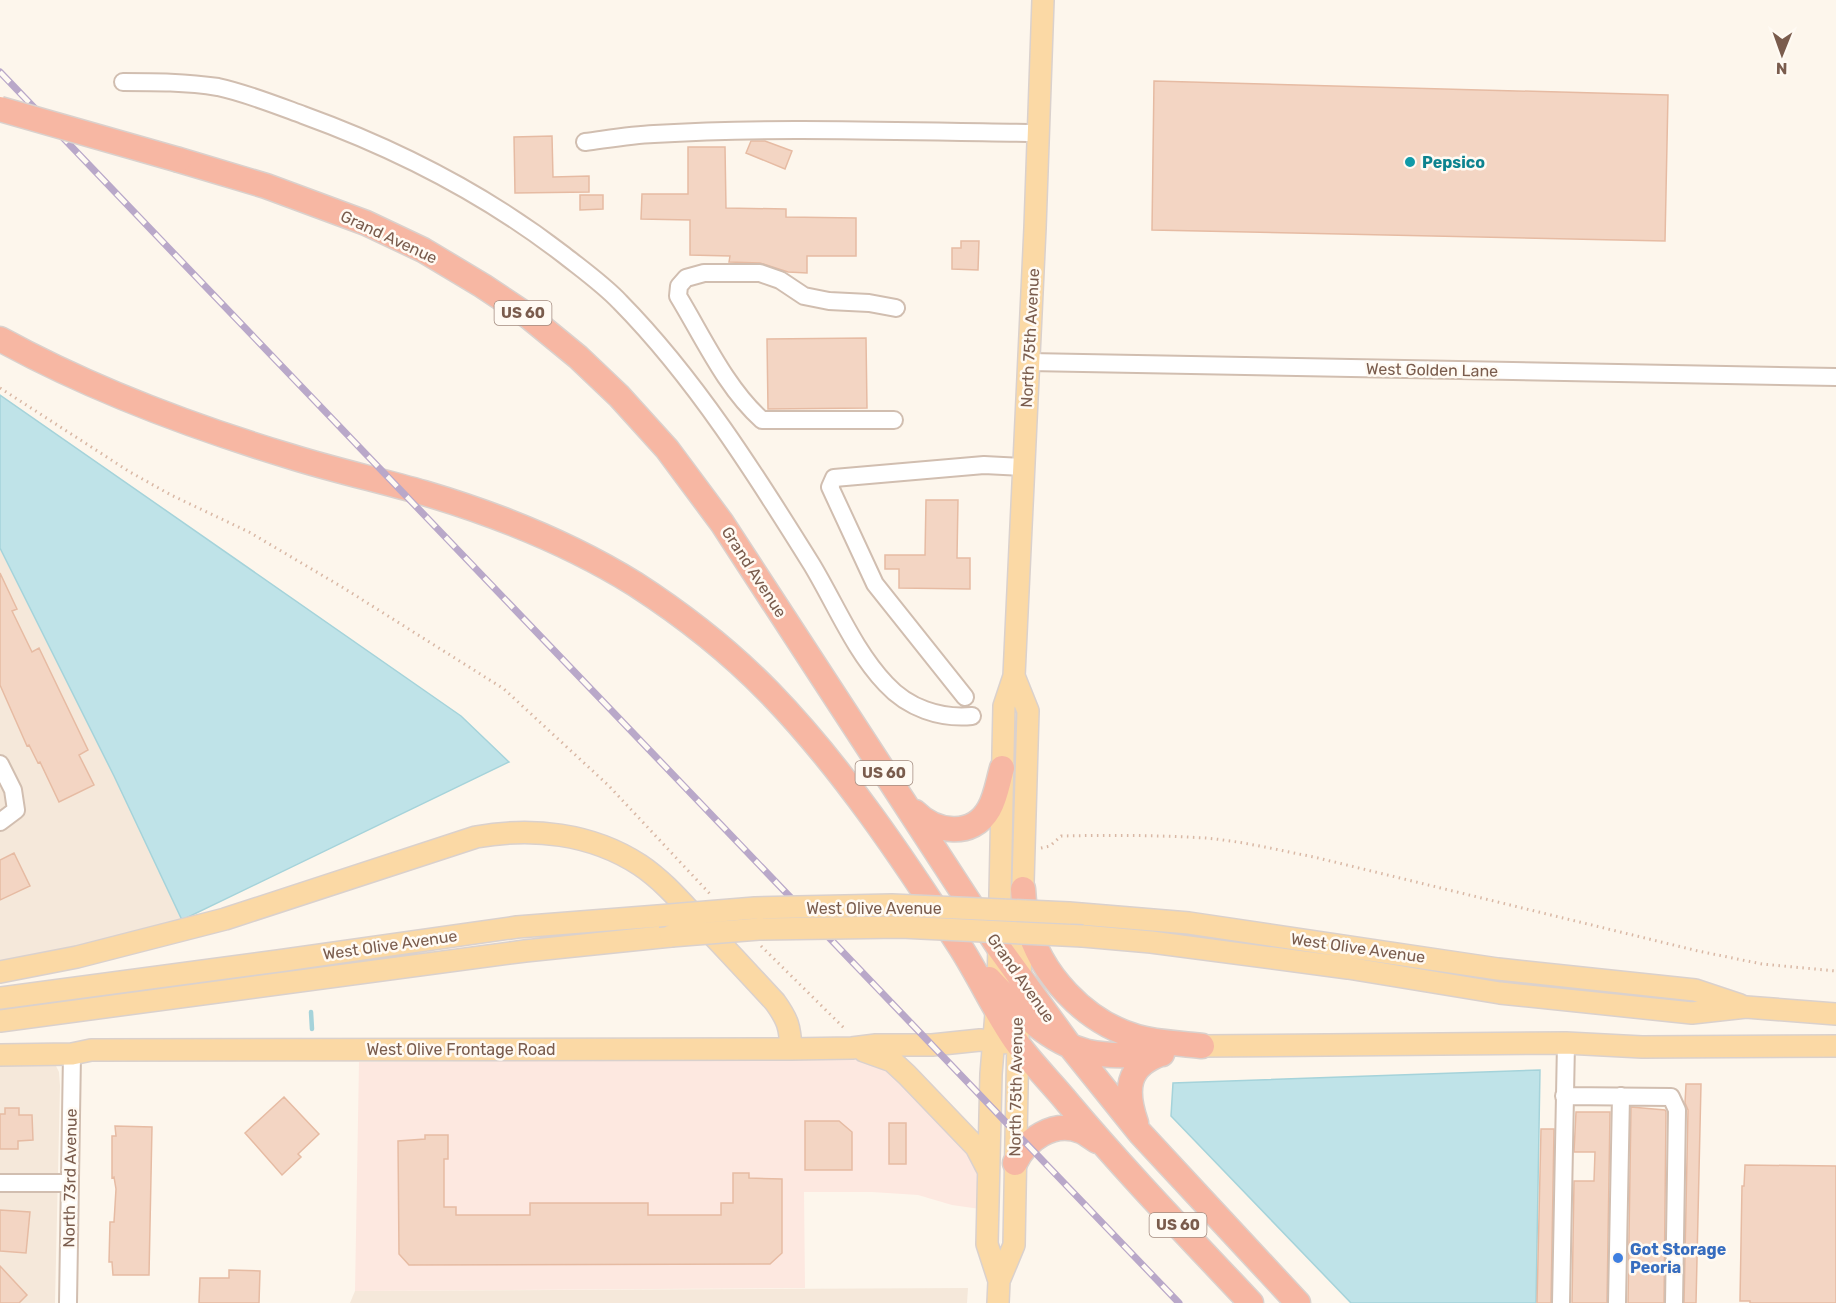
<svg xmlns="http://www.w3.org/2000/svg" width="1836" height="1303" viewBox="0 0 1836 1303" font-family="Rubik,sans-serif">
	<style>
		.residential { fill: #f5e8da }
		.commercial { fill: #fde8e0 }
		.water { fill: #bfe3e8; stroke: #a5d3da; stroke-width: 1.5 }
		.lines { fill: none; stroke-linecap: round; stroke-linejoin: round }
		.stream { stroke: #a5d3da; stroke-width: 4.5 }
		.building { fill: #f3d5c3; stroke: #e6bba3; stroke-width: 1.5 }
		.minor-casing { stroke: #d1beb0; stroke-width: 20 }
		.major-casing { stroke: #dad1cd; stroke-width: 24 }
		.highway-casing { stroke: #dad1cd; stroke-width: 27 }
		.path { stroke: #d9b8a5; stroke-width: 3; stroke-dasharray: 1.5 4.5; stroke-linecap: butt }
		.minor { stroke: #fff; stroke-width: 16 }
		.major { stroke: #fbd9a5; stroke-width: 21 }
		.highway { stroke: #f7b7a3; stroke-width: 24 }
		.rail-casing { stroke: #b9a8c9; stroke-width: 7 }
		.rail { stroke: #fffaf3; stroke-width: 4.5; stroke-dasharray: 14; stroke-linecap: butt }
		.major-bridge-casing { stroke: #dad1cd; stroke-width: 24; stroke-linecap: butt }
		.highway-bridge-casing { stroke: #dad1cd; stroke-width: 27; stroke-linecap: butt }
		.major-bridge { stroke: #fbd9a5; stroke-width: 21 }
		.highway-bridge { stroke: #f7b7a3; stroke-width: 24 }
		.culture-dot { fill: #0f9aa8; stroke: #fffaf3; stroke-width: 2 }
		.shop-dot { fill: #3f7fe0; stroke: #fffaf3; stroke-width: 2 }
		.labels { text-anchor: middle; dominant-baseline: central; stroke-width: 5; stroke-linejoin: round; paint-order: stroke }
		.shield { fill: #fffaf3; stroke: #a28b7f; stroke-width: 1.5 }
		.shield-label { font-size: 15px; font-weight: bold; fill: #7a5c4d }
		.culture-label { font-size: 16px; font-weight: bold; fill: #0d838f; stroke: #fffaf3; text-anchor: start }
		.street-label { font-size: 16px; fill: #7a5c4d; stroke: #fffaf3 }
		.shop-label { font-size: 16px; font-weight: bold; fill: #366cbe; stroke: #fffaf3; text-anchor: start }
	</style>
	<rect width="100%" height="100%" fill="#fdf6ec"/>
	<path class="residential" d="M0,549L114,776L182,920L110,941L0,965Z
		M0,1061L50,1062L56,1066L59,1072L60,1086L55,1303H0Z
		M968,1288L967,1303H350L355,1291Z"/>
	<path class="commercial" d="M803,1059L864,1060L886,1069L970,1150L981,1180L980,1209L952,1205L918,1195L872,1192H804L805,1288L355,1291L359,1062Z"/>
	<path class="water" d="M0,395L461,716L509,762L182,920L114,776L0,548Z
		M1540,1070L1536,1303H1351L1171,1116L1173,1083Z"/>
	<g class="lines">
		<path class="stream" d="M311,1012L312,1029"/>
	</g>
	<path class="building" d="M1154,81L1668,95L1665,241L1152,230Z
		M552,136L553,177L589,176V192L515,193L514,137Z
		M751,141H765L792,151L785,169L746,153Z
		M688,147H725L726,208L786,209V217L856,218V256H807V273L788,272L760,263L729,262L730,256L690,255V220L641,219L642,194H688Z
		M580,195H603V209L580,210Z
		M961,241H979L978,270L952,269V248H961Z
		M866,338L867,408L768,409L767,339Z
		M926,500H958L957,558H970V589L899,588V569H885V555H925Z
		M0,573L17,609L12,611L32,652L39,648L88,750L79,755L94,785L59,802L40,762L38,763L29,745L27,746L0,685Z
		M14,853L30,886L0,900V860Z
		M1686,1084H1701L1696,1303H1684L1688,1110L1685,1103Z
		M284,1097L319,1134L298,1154L301,1157L282,1175L245,1133Z
		M1631,1107L1665,1110L1666,1112L1664,1303H1628Z
		M5,1108H19V1115H32L33,1140L18,1141V1149H0V1114H5Z
		M1576,1112H1610L1607,1303H1572L1574,1181H1594L1595,1152H1574Z
		M805,1121H839L852,1132V1170H805Z
		M889,1123H906V1164H889Z
		M115,1126L152,1127L149,1275H113L112,1262H109L110,1222H114L116,1189L114,1177L112,1178V1136H116Z
		M1541,1129H1554L1551,1303H1537Z
		M425,1135H448V1159H444V1207H456V1215H530V1203H648V1215H721V1203H733V1173H749V1178L782,1179V1253L770,1264L409,1265L399,1254L398,1141L425,1139Z
		M1745,1165L1836,1166V1303H1750V1301H1740L1742,1186H1744Z
		M0,1210L30,1212L26,1253L0,1251Z
		M0,1266L27,1295L19,1303H0Z
		M229,1270L260,1271L259,1303H199L200,1278H229Z"/>
	<g class="lines">
		<defs>
			<path id="minor" d="M123,82C155,82 186,82 218,87C246,93 276,105 303,115C397,149 485,194 564,255C583,270 604,285 620,302C695,378 756,475 812,565C836,605 854,650 886,684C908,708 940,719 972,716
				M585,142C608,139 631,135 654,134C782,126 911,132 1039,133
				M1029,362L1836,377
				M894,420H762C726,388 703,337 678,296L679,286L686,278L704,273H760L780,280L804,296L829,301L869,303L896,308
				M965,697L875,584L830,487L834,478L984,465L1024,467
				M0,764L13,790L16,810L0,822
				M1564,1096L1671,1097L1677,1110L1674,1303
				M0,1183H70
				M68,1303L72,1054
				M1561,1303L1566,1043
				M1617,1303L1621,1096"/>
			<path id="major" d="M1014,676L1028,711L1020,985
				M1069,913L1189,923L1498,969L1695,990L1740,1005
				M1083,936L1151,942L1348,968L1500,993L1692,1013L1746,1007L1836,1014
				M0,972L77,957L225,919L476,837C532,827 591,833 640,865C664,881 683,904 703,925C727,950 751,976 775,1002C788,1020 790,1027 791,1049
				M0,998L278,961L517,927L658,916
				M0,1021L525,951L671,936
				M1202,1046L1566,1043L1642,1047L1836,1046
				M864,1051L892,1061L907,1075L976,1147L988,1170
				M0,1055L72,1054L91,1050L791,1049L852,1048L876,1045H932L980,1040L1009,1043
				M999,1281L1014,1245L1018,1034
				M998,1303L999,1281L987,1244L991,1074L998,989L1004,706L1014,676L1035,228L1043,0"/>
			<path id="highway" d="M179,160L266,186L366,223L423,250L483,286L528,316L578,357L619,396L667,449L722,523L999,948L1070,1046L1140,1133L1298,1303
				M0,339C91,389 190,426 289,456C333,470 379,480 424,493C495,514 572,545 635,584C683,615 729,651 769,692C842,767 904,860 961,948C980,978 995,1011 1015,1040C1030,1062 1051,1082 1068,1103C1126,1172 1189,1237 1251,1303
				M915,812C935,832 972,839 989,809C996,797 998,782 1002,768
				M1023,889C1024,899 1024,911 1027,921C1039,974 1085,1022 1137,1037C1158,1043 1180,1043 1202,1046
				M989,979C1016,1008 1047,1042 1088,1052C1112,1057 1138,1055 1162,1054
				M1136,1123C1125,1091 1126,1066 1161,1054
				M1015,1163C1026,1140 1053,1120 1081,1131C1086,1133 1092,1138 1097,1141"/>
		</defs>
		<use href="#minor" class="minor-casing"/>
		<use href="#major" class="major-casing"/>
		<use href="#highway" class="highway-casing"/>
		<path class="path" d="M0,388L130,472L171,495L249,532L342,587L504,689L609,786L710,894
			M1041,848L1050,846L1061,836C1109,835 1157,835 1205,838C1241,841 1278,850 1314,857L1698,951L1762,964L1836,971
			M761,946L846,1030"/>
		<use href="#minor" class="minor"/>
		<use href="#major" class="major"/>
		<use href="#highway" class="highway"/>
		<defs>
			<path id="rail" d="M0,72L1179,1303"/>
		</defs>
		<use href="#rail" class="rail-casing"/>
		<use href="#rail" class="rail"/>
		<defs>
			<path id="major-bridge" d="M658,916L755,908L892,905L1069,913
				M671,936L759,929L901,927L1083,936"/>
			<path id="highway-bridge" d="M0,109L179,160"/>
		</defs>
		<use href="#major-bridge" class="major-bridge-casing"/>
		<use href="#highway-bridge" class="highway-bridge-casing"/>
		<use href="#major-bridge" class="major-bridge"/>
		<use href="#highway-bridge" class="highway-bridge"/>
	</g>
	<circle class="culture-dot" cx="1410" cy="162" r="6"/>
	<circle class="shop-dot" cx="1618" cy="1258" r="6"/>
	<g class="labels">
		<g class="shield">
			<rect x="494.5" y="301" width="57" height="24" rx="4.5"/>
			<rect x="855.5" y="761" width="57" height="24" rx="4.5"/>
			<rect x="1149.5" y="1213" width="57" height="24" rx="4.5"/>
		</g>
		<g class="shield-label">
			<text x="523" y="313">US 60</text>
			<text x="884" y="773">US 60</text>
			<text x="1178" y="1225">US 60</text>
		</g>
		<g class="culture-label">
			<text x="1422" y="162">Pepsico</text>
		</g>
		<g class="street-label">
			<text transform="translate(389 237) rotate(25)">Grand Avenue</text>
			<text transform="translate(1030 338) rotate(-87)">North 75th Avenue</text>
			<text transform="translate(1432 370) rotate(1)">West Golden Lane</text>
			<text transform="translate(754 572) rotate(57)">Grand Avenue</text>
			<text x="874" y="908">West Olive Avenue</text>
			<text transform="translate(390 945) rotate(-8)">West Olive Avenue</text>
			<text transform="translate(1358 948) rotate(8)">West Olive Avenue</text>
			<text transform="translate(1021 978) rotate(55)">Grand Avenue</text>
			<text x="461" y="1049">West Olive Frontage Road</text>
			<text transform="translate(1016 1087) rotate(-89)">North 75th Avenue</text>
			<text transform="translate(70 1178) rotate(-89)">North 73rd Avenue</text>
		</g>
		<g class="shop-label">
			<text x="1630" y="1249">Got Storage<tspan x="1630" dy="18">Peoria</tspan></text>
		</g>
	</g>
	<g transform="translate(1782 54) rotate(181)" stroke="#fffaf3" stroke-width="4.5" paint-order="stroke">
	<path d="M0-4.5L10 22L0 15L-10 22Z" fill="#7a5c4d"/>
	<text y="-9" font-size="16" font-weight="bold" text-anchor="middle" fill="#7a5c4d">N</text>
	</g>
</svg>
